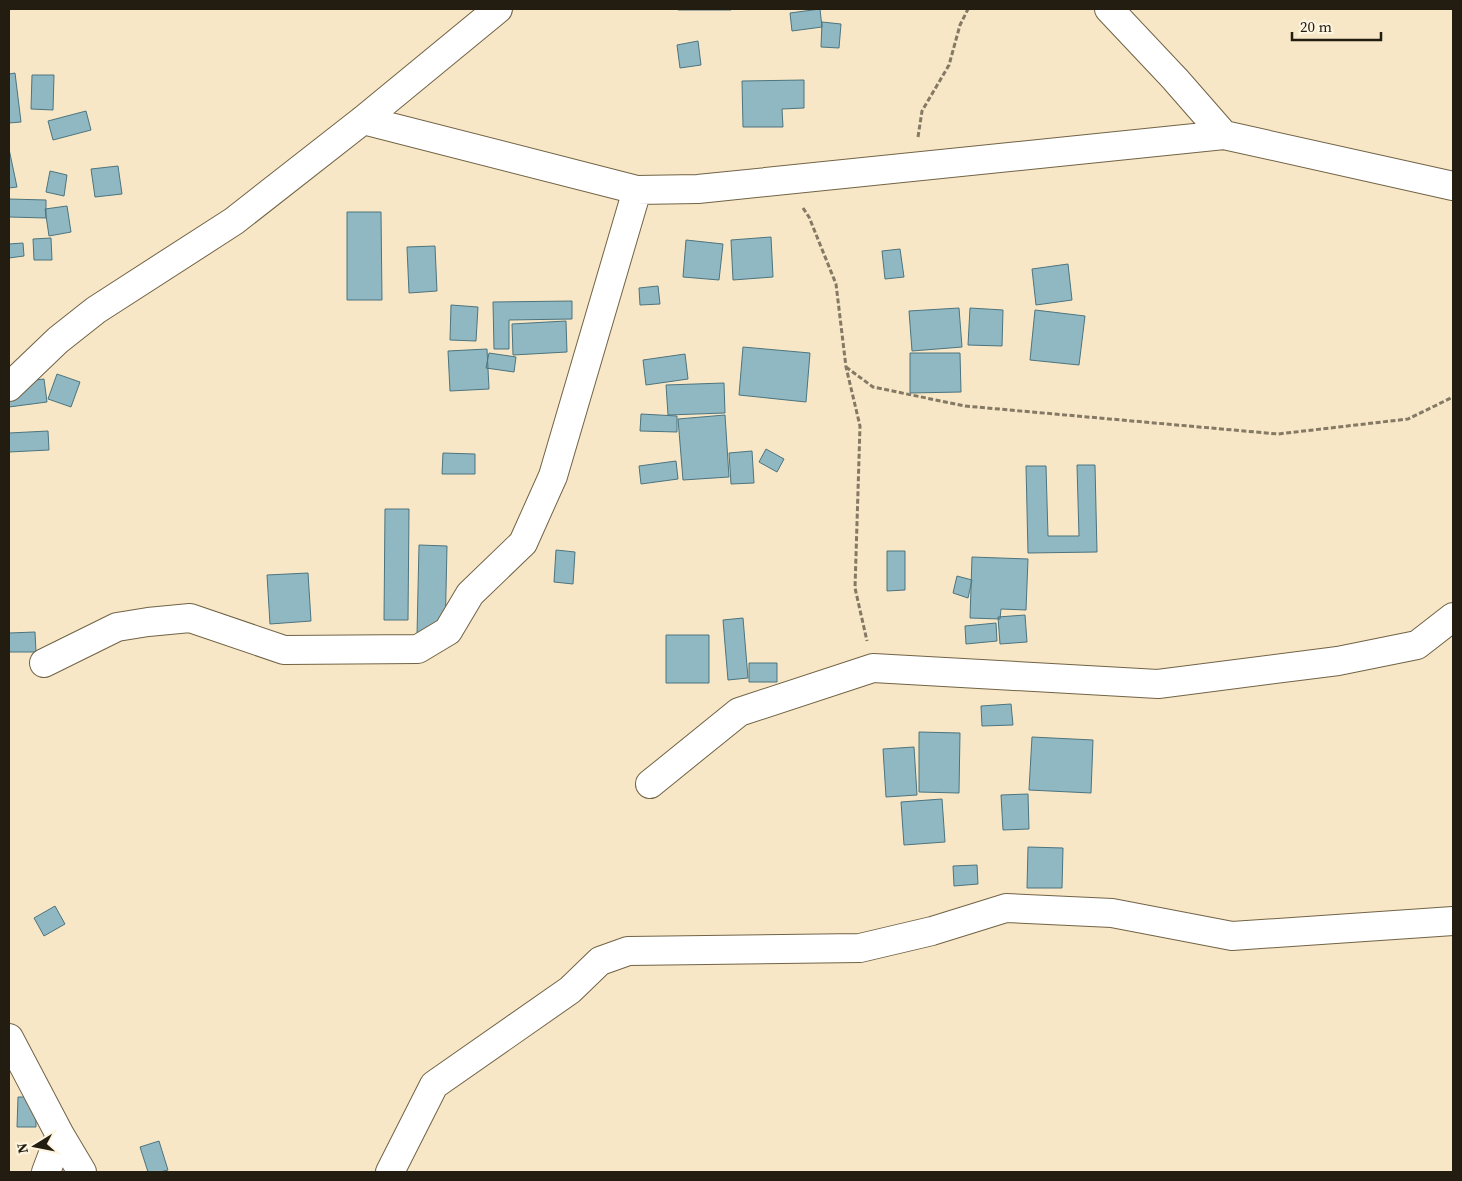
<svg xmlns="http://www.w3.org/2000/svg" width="1462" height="1181" viewBox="0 0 1462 1181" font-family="'Source Serif 4',serif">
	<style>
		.building { fill: #8fb8c2; stroke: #4d747e }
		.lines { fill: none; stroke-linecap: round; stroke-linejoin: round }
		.street-casing { stroke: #716346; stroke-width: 30 }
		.path { stroke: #847964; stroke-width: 3; stroke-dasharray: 5 2.5; stroke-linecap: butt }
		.street { stroke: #fff; stroke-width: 28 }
	</style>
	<rect width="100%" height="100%" fill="#f7e7c6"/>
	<path class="building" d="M678,9H731V10H678Z
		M820,9L822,27L792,31L790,13Z
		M822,22L841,24L839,48L821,47Z
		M698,41L701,65L680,68L677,45Z
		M15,73L21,122L9,123V74Z
		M32,75H54L53,110L31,109Z
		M804,80V108L782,109L783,127H743L742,81Z
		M86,111L91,130L53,140L48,121Z
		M9,149L17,187L9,188Z
		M118,166L122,194L95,197L91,169Z
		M50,171L67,175L64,196L46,192Z
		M9,199L46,200V218L9,217Z
		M67,206L71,232L49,236L45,209Z
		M347,212H381L382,300H347Z
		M771,237L773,277L733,280L731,240Z
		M51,238L52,260H34L33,239Z
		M686,240L723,244L719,280L683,277Z
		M23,243L24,256L9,258V244Z
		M435,246L437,291L409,293L407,247Z
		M900,249L904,277L885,279L882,251Z
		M1068,264L1072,300L1036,305L1032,269Z
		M658,286L660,304L640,305L639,288Z
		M572,301V319L509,320V349H494L493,302Z
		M451,305L478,307L476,341L450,340Z
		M959,308L962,347L912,351L909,311Z
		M970,308L1003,310L1002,346L968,345Z
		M1035,310L1085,316L1079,365L1030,360Z
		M566,321L567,352L513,355L512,324Z
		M743,347L810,353L806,402L739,395Z
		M487,349L489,389L450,391L448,351Z
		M489,353L516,357L514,372L486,368Z
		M910,353H960L961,392L910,393Z
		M685,354L688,379L646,385L643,360Z
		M57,374L80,382L71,407L48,399Z
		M44,379L47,402L9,407V383Z
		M724,383L725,413L668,415L666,385Z
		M641,414L677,416V432L640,431Z
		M725,415L729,477L683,480L678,419Z
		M48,431L49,450L9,452V433Z
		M766,449L784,459L777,472L759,462Z
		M752,451L754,483L731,484L729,453Z
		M443,453L475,454V474H442Z
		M676,461L678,479L641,484L639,466Z
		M1077,465H1095L1097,552L1028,553L1026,466H1046L1048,536H1079Z
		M385,509H409L408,620H384Z
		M419,545L447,546L445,636L417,635Z
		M556,550L575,552L573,584L554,582Z
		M887,551H905V590L887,591Z
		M972,557L1028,559L1026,610L1001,609L1000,619L970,618Z
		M308,573L311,621L270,624L267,575Z
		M957,576L972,580L968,598L953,593Z
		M1025,615L1027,642L1000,644L998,617Z
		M743,618L748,678L728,680L723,620Z
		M996,623L997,641L966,644L965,626Z
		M35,632L36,652H9V633Z
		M666,635H709V683H666Z
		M749,663H777V682H749Z
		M1011,704L1013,725L982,726L981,706Z
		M919,732L960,733L959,793L919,792Z
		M1032,737L1093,740L1091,793L1029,790Z
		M914,747L917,795L886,797L883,749Z
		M1028,794L1029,829L1003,830L1001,795Z
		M942,799L945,842L904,845L901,802Z
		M1028,847L1063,848L1062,888H1027Z
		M977,865L978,884L954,886L953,866Z
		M55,906L65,924L44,936L34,918Z
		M18,1097H36V1127H17Z
		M159,1141L168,1170L160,1172H148L140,1147Z"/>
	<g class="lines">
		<defs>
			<path id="street" d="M1109,9L1175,79L1224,135L1453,186
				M363,120L637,190L698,189L1224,135
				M9,387L58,340L96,310L234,221L363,120L498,9
				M44,663L117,627L148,622L190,618L284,650L418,649L448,631L470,594L523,543L553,476L637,190
				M650,784L739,712L873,668L1158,684L1338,661L1417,645L1453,617
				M9,1038L60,1135L82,1172
				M46,1172L60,1135
				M390,1172L434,1085L570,990L600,961L628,951L860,948L932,931L1006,908L1112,913L1232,936L1453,921"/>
		</defs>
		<use href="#street" class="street-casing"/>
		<path class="path" d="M918,137L922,111L949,65L960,25L968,9
			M803,208L809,217L836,284L846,367L860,426L855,588L867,641
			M846,367L873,387L965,406L1278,434L1408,419L1453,397"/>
		<use href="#street" class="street"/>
	</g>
	<rect width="1462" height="1181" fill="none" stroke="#231d11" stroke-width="20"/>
	<g transform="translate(35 1146) rotate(260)" stroke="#fef5e1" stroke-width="4" paint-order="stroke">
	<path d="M0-4L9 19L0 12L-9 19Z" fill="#231d11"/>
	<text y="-8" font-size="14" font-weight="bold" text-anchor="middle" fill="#231d11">N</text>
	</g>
	<path d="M1292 32v8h89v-8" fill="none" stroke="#231d11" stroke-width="2.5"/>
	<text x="1300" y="32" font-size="15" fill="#231d11" stroke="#fef5e1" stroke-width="4" paint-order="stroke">20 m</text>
</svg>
